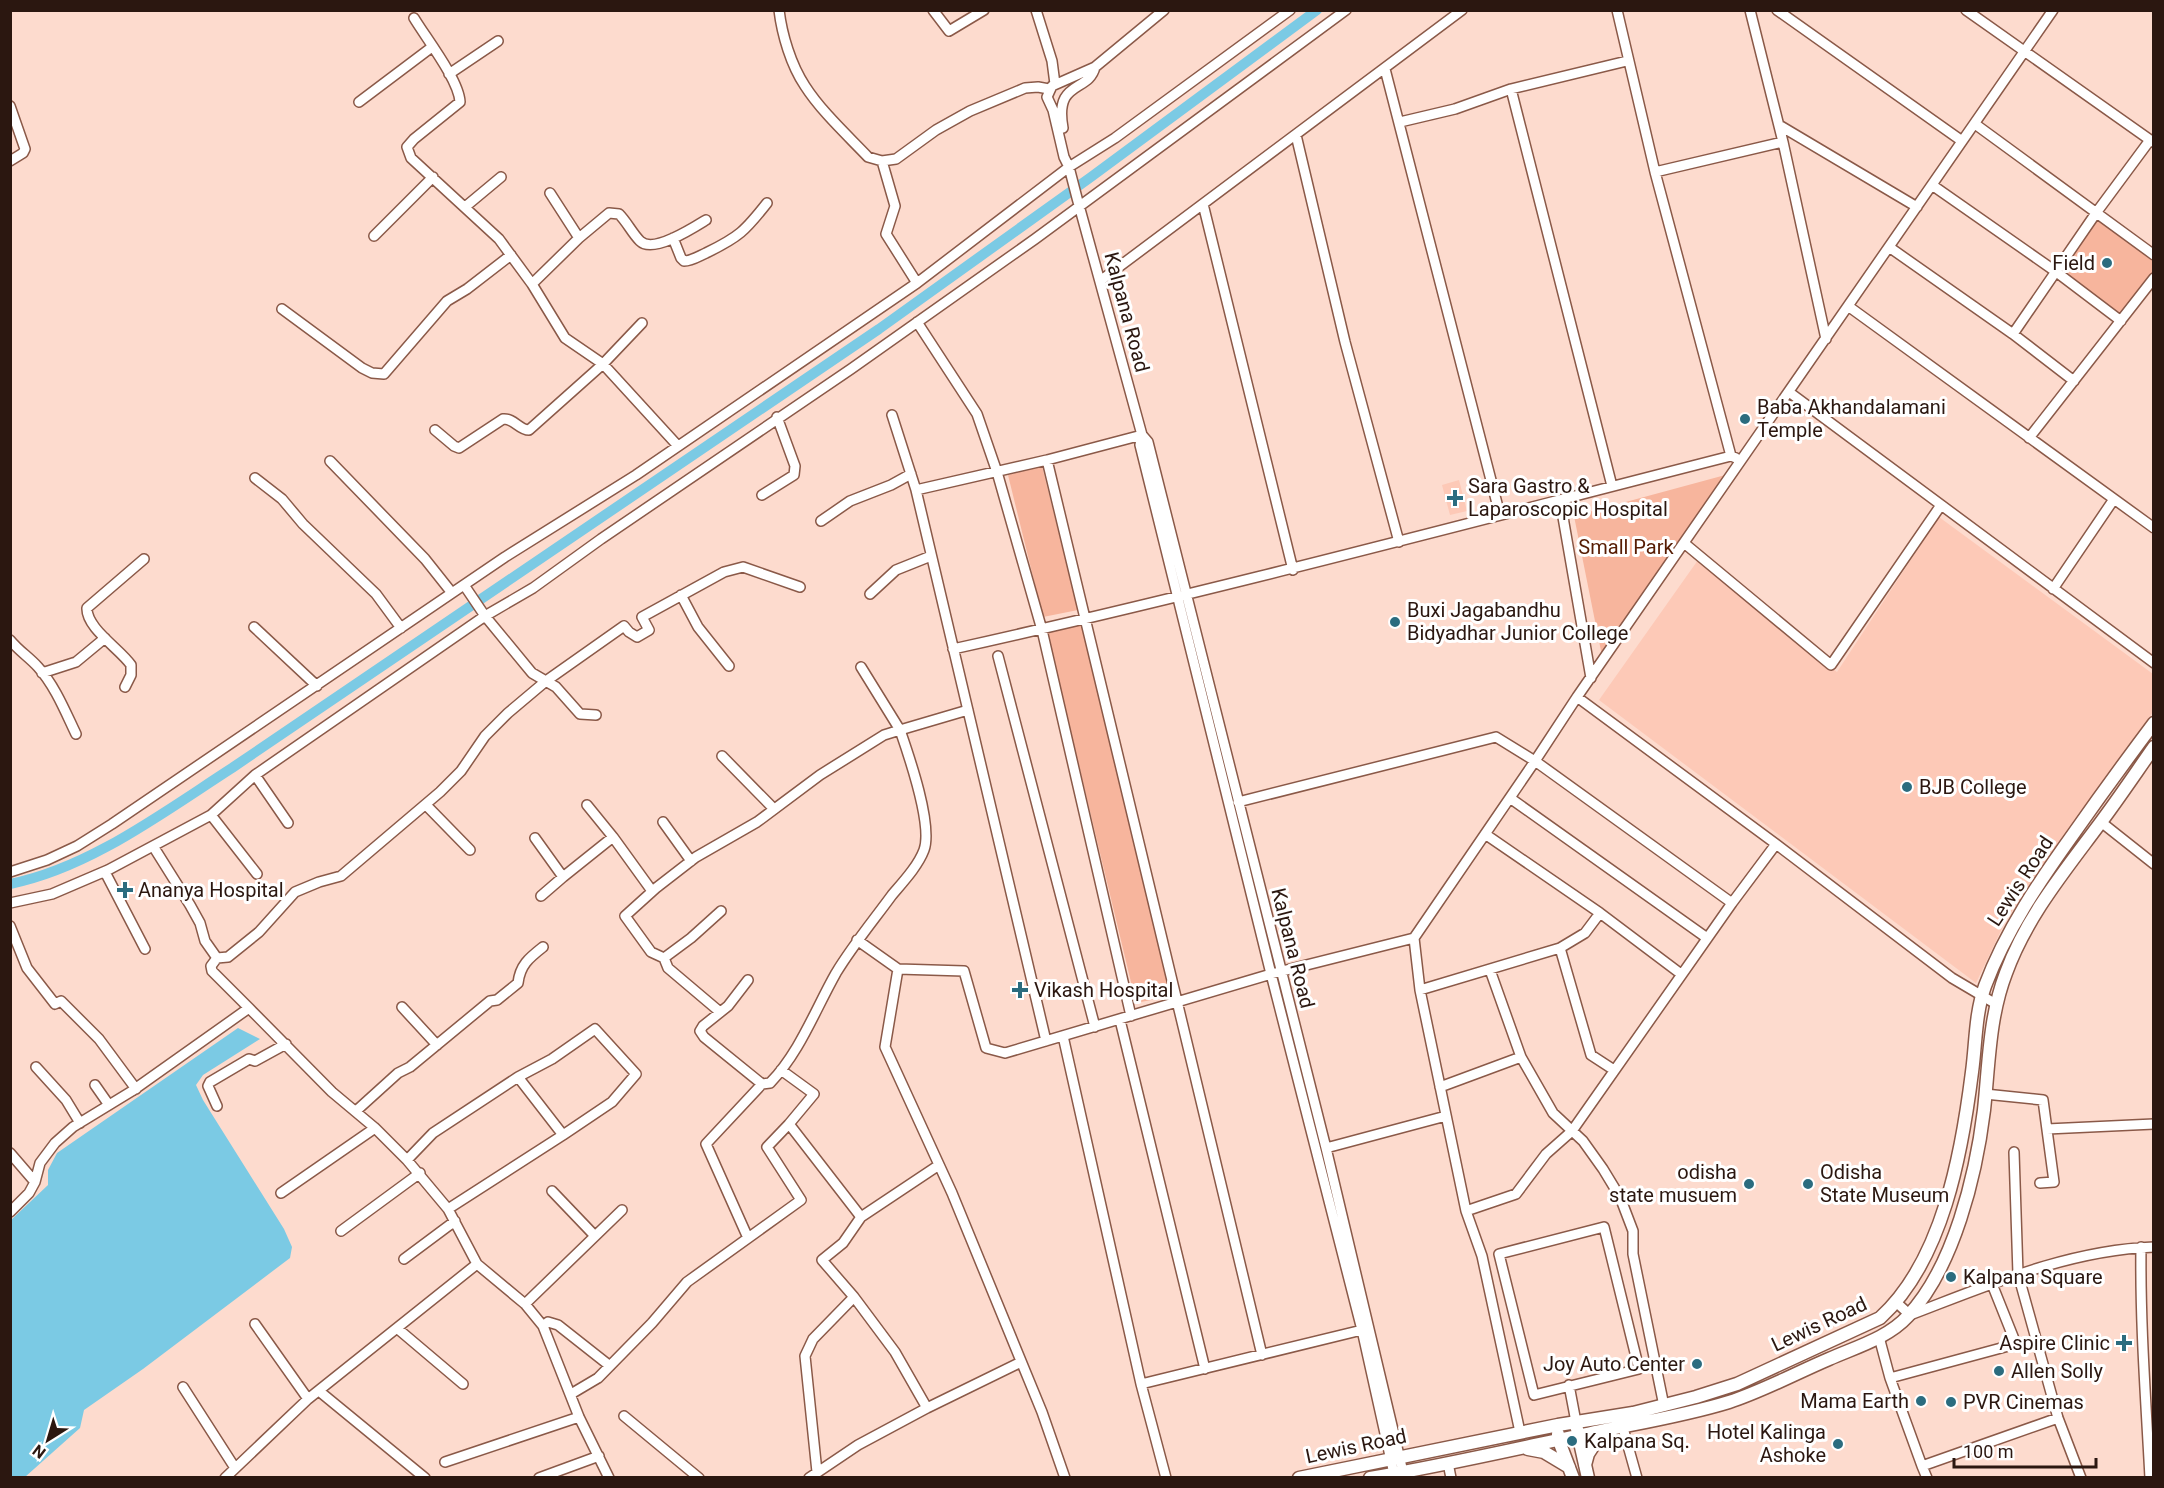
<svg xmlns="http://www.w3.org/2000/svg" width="2164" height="1488" viewBox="0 0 2164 1488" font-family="Roboto,sans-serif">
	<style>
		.built { fill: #fdc9b7 }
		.green { fill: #f7b59d }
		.water { fill: #7bcae4 }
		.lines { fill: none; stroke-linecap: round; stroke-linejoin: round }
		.canal { stroke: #7bcae4; stroke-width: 10 }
		.minor-casing { stroke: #8a5948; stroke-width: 12 }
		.major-casing { stroke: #8a5948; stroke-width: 15 }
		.minor { stroke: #fff; stroke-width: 9 }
		.major { stroke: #fff; stroke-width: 12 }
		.poi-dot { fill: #2b6c7f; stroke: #fff; stroke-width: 2 }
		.labels { text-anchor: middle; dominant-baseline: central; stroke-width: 6; stroke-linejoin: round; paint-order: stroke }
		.poi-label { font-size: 20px; fill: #2b1710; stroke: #fff; text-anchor: start }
		.street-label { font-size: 20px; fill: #2b1710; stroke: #fff }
		.park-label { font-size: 20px; fill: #561c03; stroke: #fff }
	</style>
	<rect width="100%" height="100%" fill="#fddbce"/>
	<path class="built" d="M1459,480L1467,511L1450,515L1442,485Z
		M1939,517L2153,674V712L2007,918L1976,983L1599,700L1698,560L1837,672Z"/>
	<path class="green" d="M2096,213L2153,255V278L2121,321L2055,271Z
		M1042,466L1078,610L1043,617L1008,475Z
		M1729,474L1602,656L1574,516Z
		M1081,624L1171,996L1136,1003L1047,632Z"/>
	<path class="water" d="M238,1028L260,1039L203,1075L196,1085L203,1100L284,1229L292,1247L290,1258L143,1369L84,1410L80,1428L25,1477H11V1220L48,1185V1170L57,1153Z"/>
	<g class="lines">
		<path class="canal" d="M10,884C90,868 165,811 232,768L879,329L1091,177L1317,10"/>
		<defs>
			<path id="minor" d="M779,10C782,35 791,65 805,86C821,111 847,135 868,157L882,161L896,159L936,130L970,111L1025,88L1038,87L1049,89
				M933,10L949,31L984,10
				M1036,10L1052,61L1055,84
				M1164,10L1095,67L1052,86L1047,97L1053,110L1064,157L1069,167L1077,198L1142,435L1148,442L1326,1148L1403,1472
				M1617,10L1655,172L1731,456L1736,458
				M1750,10L1783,142L1826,339
				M1777,10L1962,141
				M1966,10L2153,142
				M414,18C426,38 459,80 460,102L414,139L407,147L411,158L499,239L532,284L565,338L603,364L678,446
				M1385,69L1500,515
				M449,74L498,41
				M1511,89L1612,486
				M359,102L432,47
				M10,106L25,149L23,153L10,161
				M1400,122L1455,109L1511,89L1627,61
				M1975,124L2154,255
				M1779,125L1917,207
				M1063,128C1054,79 1089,93 1095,67
				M1296,135L1345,342L1399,542
				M882,161L895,206L886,234L917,283
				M1655,172L1783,142
				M1932,185L2055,271L2121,321
				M550,193L579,238
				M1203,204L1293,570
				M465,207L501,177
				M374,236L433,177
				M673,238L681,258L684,261C692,261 699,256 706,253C739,237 745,231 767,203
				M1889,247L2013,334L2074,381
				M1100,281L1462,10
				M532,284L579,238L609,213L619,214C627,222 632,233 640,241C653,254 693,228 706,220
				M1848,306L2154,528
				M282,309L362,368L372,373L384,374L447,301L467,289L511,255
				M917,322L977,414L997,472L1042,630L1131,1016
				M2013,334L2096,213L2150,140
				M1789,392L2154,663
				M892,415L916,490L1046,1041
				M435,430L454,446L459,448L503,419C514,418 519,430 529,430L603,364L642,323
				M1142,435L1140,445L1271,974L1362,1330L1394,1474
				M2029,438L2154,278
				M1047,460L1262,1355
				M330,461L425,559L452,593
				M255,478L282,499L303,524L376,594L401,628
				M916,490L1047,460L1142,435
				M762,495L794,475L795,466L777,417
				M1560,500L1591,678
				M821,521L850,501L891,485L911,474
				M1684,543L1831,665L1941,505
				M464,585L485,616L532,673L556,687L580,714L596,715
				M2053,589L2114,499
				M870,594L896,570L931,556
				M681,595L698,627L729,666
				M254,627L317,686
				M10,640C19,651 29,657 38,667C55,686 65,711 76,734
				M953,649C1214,591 1472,522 1731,456
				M998,656L1095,1027
				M42,673L76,662L105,638
				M125,687L131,675V665C120,649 86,628 87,608L144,559
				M1577,697L1776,844L1952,978L1996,1004
				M722,756L774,809
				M255,775L288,823
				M1510,798L1707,938
				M1238,802L1496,737L1535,761L1732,903
				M426,805L470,850
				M587,805L613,837
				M211,815L257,874
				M663,822L691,861
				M2101,822L2154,864
				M1485,834L1600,913L1681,974
				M535,838L563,877L613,837L652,891
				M1776,844L1732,903L1572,1131L1546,1154L1516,1194L1466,1211L1420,990L1414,938L1535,761L1577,697L2053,10
				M153,846L190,905L200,923L205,941L217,958L211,966L212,971L249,1008
				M10,872L47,860L77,846L112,824L505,557L636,475L917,283L1069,167L1115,138L1290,10
				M105,872L145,949
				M541,896L563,877
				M10,903L52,894L108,870L211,815L255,775L485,616L533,588L601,539L851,369L1035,239L1346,10
				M10,926L27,968L55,1004L61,1001L99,1039L136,1089
				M857,940L898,969
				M1560,948L1591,1055L1614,1070
				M217,958L228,957L259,932L295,892L319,882L341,876L440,792L461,771L485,736L508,713L546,681L624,626L629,632L637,637L649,630L642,617L724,572L743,567L800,587
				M664,958L651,952L625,916L656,888L696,857L757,822L820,775L884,735L900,730L861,667
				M1490,970L1521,1057L1553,1113L1583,1141L1603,1169L1620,1197L1633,1231V1254L1664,1406
				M748,980L728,1006L703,1026L700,1031L704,1037L762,1084
				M1420,990L1560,948L1585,933L1600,913
				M402,1007L437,1045
				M720,1012L668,968L664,958L691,938L721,911
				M1120,1020L1205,1369
				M1063,1036L1141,1384L1166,1478
				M36,1067L66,1100L80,1123
				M781,1070L814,1094L789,1124
				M95,1085L109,1105
				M1440,1087L1521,1057
				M1985,1094L2043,1100L2054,1182L2040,1183
				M217,1106L208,1086L210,1082L249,1059L255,1061L286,1044
				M356,1111L398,1073L410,1067L490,1001L497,1000L518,983C520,965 529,958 543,947
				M2047,1129L2154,1124
				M1326,1148L1446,1116
				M2014,1152L2018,1274L2058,1418L2081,1478
				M10,1153L35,1182
				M407,1160L433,1133L518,1077L552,1059L595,1029L636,1074L612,1102L563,1135L518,1077
				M552,1191L595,1236
				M281,1193L375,1128
				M448,1209L563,1135
				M1466,1211L1482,1256L1520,1432
				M10,1212L29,1193L35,1182L40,1163L55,1143L73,1127L132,1091L249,1008L332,1092L375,1128L407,1160L448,1209L477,1264L525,1304L543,1326L579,1417L609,1478
				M1604,1227L1639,1369L1534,1395L1499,1254Z
				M341,1231L420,1173
				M748,1238L706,1144L762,1084L770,1083C800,1052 815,1010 836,973C853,945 873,921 892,895C903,882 918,866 924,850C933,825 909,756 900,730L968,710
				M2141,1247C2140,1324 2146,1401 2150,1478
				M404,1259L455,1221
				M1897,1303L1910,1315C1989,1285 2068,1250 2154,1247
				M525,1304L622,1210
				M255,1324L308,1399
				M543,1326L548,1322L558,1325L610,1366
				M398,1329L463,1384
				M1879,1337L1890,1378L2016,1344L1992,1284
				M1890,1378L1922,1466
				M1141,1384L1362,1330
				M1569,1385L1576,1422
				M183,1387L235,1468
				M319,1391L425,1478
				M571,1394L598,1378L652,1323L687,1282L801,1200L767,1147L789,1124L861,1217
				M927,1408L895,1352L854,1297L822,1260L843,1243L861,1217L939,1165
				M624,1416L699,1478
				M1623,1428L1637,1478
				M445,1462L579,1417
				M1448,1463L1451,1478
				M817,1472L805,1356L813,1339L854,1297
				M225,1478L308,1399L477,1264
				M539,1478L599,1456
				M809,1478L858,1445L927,1408L1021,1362
				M1065,1478L1042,1412L952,1193L885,1047L898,969L964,971L986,1048L1005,1053L1271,974L1414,938
				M1927,1478L1922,1466L2058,1418"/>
			<path id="major" d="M1577,1429L1588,1478
				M1558,1434L1559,1441L1573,1478
				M1528,1449L1544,1452L1569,1467
				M1585,1465L1588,1454L1603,1431
				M1299,1478L1558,1425L1633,1413L1696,1397L1737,1384L1880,1318C1943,1261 1962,1152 1972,1072C1976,1043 1975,1014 1985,986C2006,930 2039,882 2074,833C2100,796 2127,759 2154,723
				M1370,1478C1447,1465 1524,1447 1600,1431C1644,1422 1687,1415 1729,1402C1763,1391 1796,1373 1829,1359C1856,1347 1888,1338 1908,1316C1954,1267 1976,1175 1984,1110C1989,1064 1989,1017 2006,973C2026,918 2063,873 2098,826C2117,801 2135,774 2154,747"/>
		</defs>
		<use href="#minor" class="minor-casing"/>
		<use href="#major" class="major-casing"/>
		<use href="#minor" class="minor"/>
		<use href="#major" class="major"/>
	</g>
	<g class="poi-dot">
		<circle cx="2107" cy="263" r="6"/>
		<circle cx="1745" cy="419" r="6"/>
		<path d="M1452 489h6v6h6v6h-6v6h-6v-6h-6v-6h6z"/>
		<circle cx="1395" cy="622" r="6"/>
		<circle cx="1907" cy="787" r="6"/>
		<path d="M122 881h6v6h6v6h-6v6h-6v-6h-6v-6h6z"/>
		<path d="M1017 981h6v6h6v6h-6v6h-6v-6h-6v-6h6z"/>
		<circle cx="1749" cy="1184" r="6"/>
		<circle cx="1808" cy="1184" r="6"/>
		<circle cx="1951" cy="1277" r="6"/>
		<path d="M2121 1334h6v6h6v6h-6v6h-6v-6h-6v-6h6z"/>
		<circle cx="1697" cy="1364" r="6"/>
		<circle cx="1999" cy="1371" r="6"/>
		<circle cx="1921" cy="1401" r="6"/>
		<circle cx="1951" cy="1402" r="6"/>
		<circle cx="1572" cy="1441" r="6"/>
		<circle cx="1838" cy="1444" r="6"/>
	</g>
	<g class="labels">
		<g class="poi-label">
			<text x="2095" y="263" text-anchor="end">Field</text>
			<text x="1757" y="407">Baba Akhandalamani<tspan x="1757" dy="23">Temple</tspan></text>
			<text x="1468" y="486">Sara Gastro &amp;<tspan x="1468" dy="23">Laparoscopic Hospital</tspan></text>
			<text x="1407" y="610">Buxi Jagabandhu<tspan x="1407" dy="23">Bidyadhar Junior College</tspan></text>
			<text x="1919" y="787">BJB College</text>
			<text x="138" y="890">Ananya Hospital</text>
			<text x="1034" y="990">Vikash Hospital</text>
			<text x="1737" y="1172" text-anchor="end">odisha<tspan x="1737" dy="23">state musuem</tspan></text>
			<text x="1820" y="1172">Odisha<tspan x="1820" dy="23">State Museum</tspan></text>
			<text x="1963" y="1277">Kalpana Square</text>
			<text x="2110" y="1343" text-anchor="end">Aspire Clinic</text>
			<text x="1685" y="1364" text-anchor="end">Joy Auto Center</text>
			<text x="2011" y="1371">Allen Solly</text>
			<text x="1909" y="1401" text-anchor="end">Mama Earth</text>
			<text x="1963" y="1402">PVR Cinemas</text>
			<text x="1826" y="1432" text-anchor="end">Hotel Kalinga<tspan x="1826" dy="23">Ashoke</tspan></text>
			<text x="1584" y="1441">Kalpana Sq.</text>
		</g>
		<g class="street-label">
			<text transform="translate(1127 312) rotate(75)">Kalpana Road</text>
			<text transform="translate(2020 881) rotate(-57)">Lewis Road</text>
			<text transform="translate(1293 948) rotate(76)">Kalpana Road</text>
			<text transform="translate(1819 1324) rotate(-25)">Lewis Road</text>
			<text transform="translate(1356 1446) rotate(-12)">Lewis Road</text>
		</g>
		<g class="park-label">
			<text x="1626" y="547">Small Park</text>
		</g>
	</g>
	<rect width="2164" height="1488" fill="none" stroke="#2b1710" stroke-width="24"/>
	<g transform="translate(48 1440) rotate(217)" stroke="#ffffff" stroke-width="4.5" paint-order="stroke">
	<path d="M0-4.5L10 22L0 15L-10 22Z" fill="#2b1710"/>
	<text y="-9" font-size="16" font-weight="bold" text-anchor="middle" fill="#2b1710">N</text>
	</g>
	<path d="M1954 1458v9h142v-9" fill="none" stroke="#2b1710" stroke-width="3"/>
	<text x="1963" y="1458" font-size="18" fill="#2b1710" stroke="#ffffff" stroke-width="4.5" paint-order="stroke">100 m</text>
</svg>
